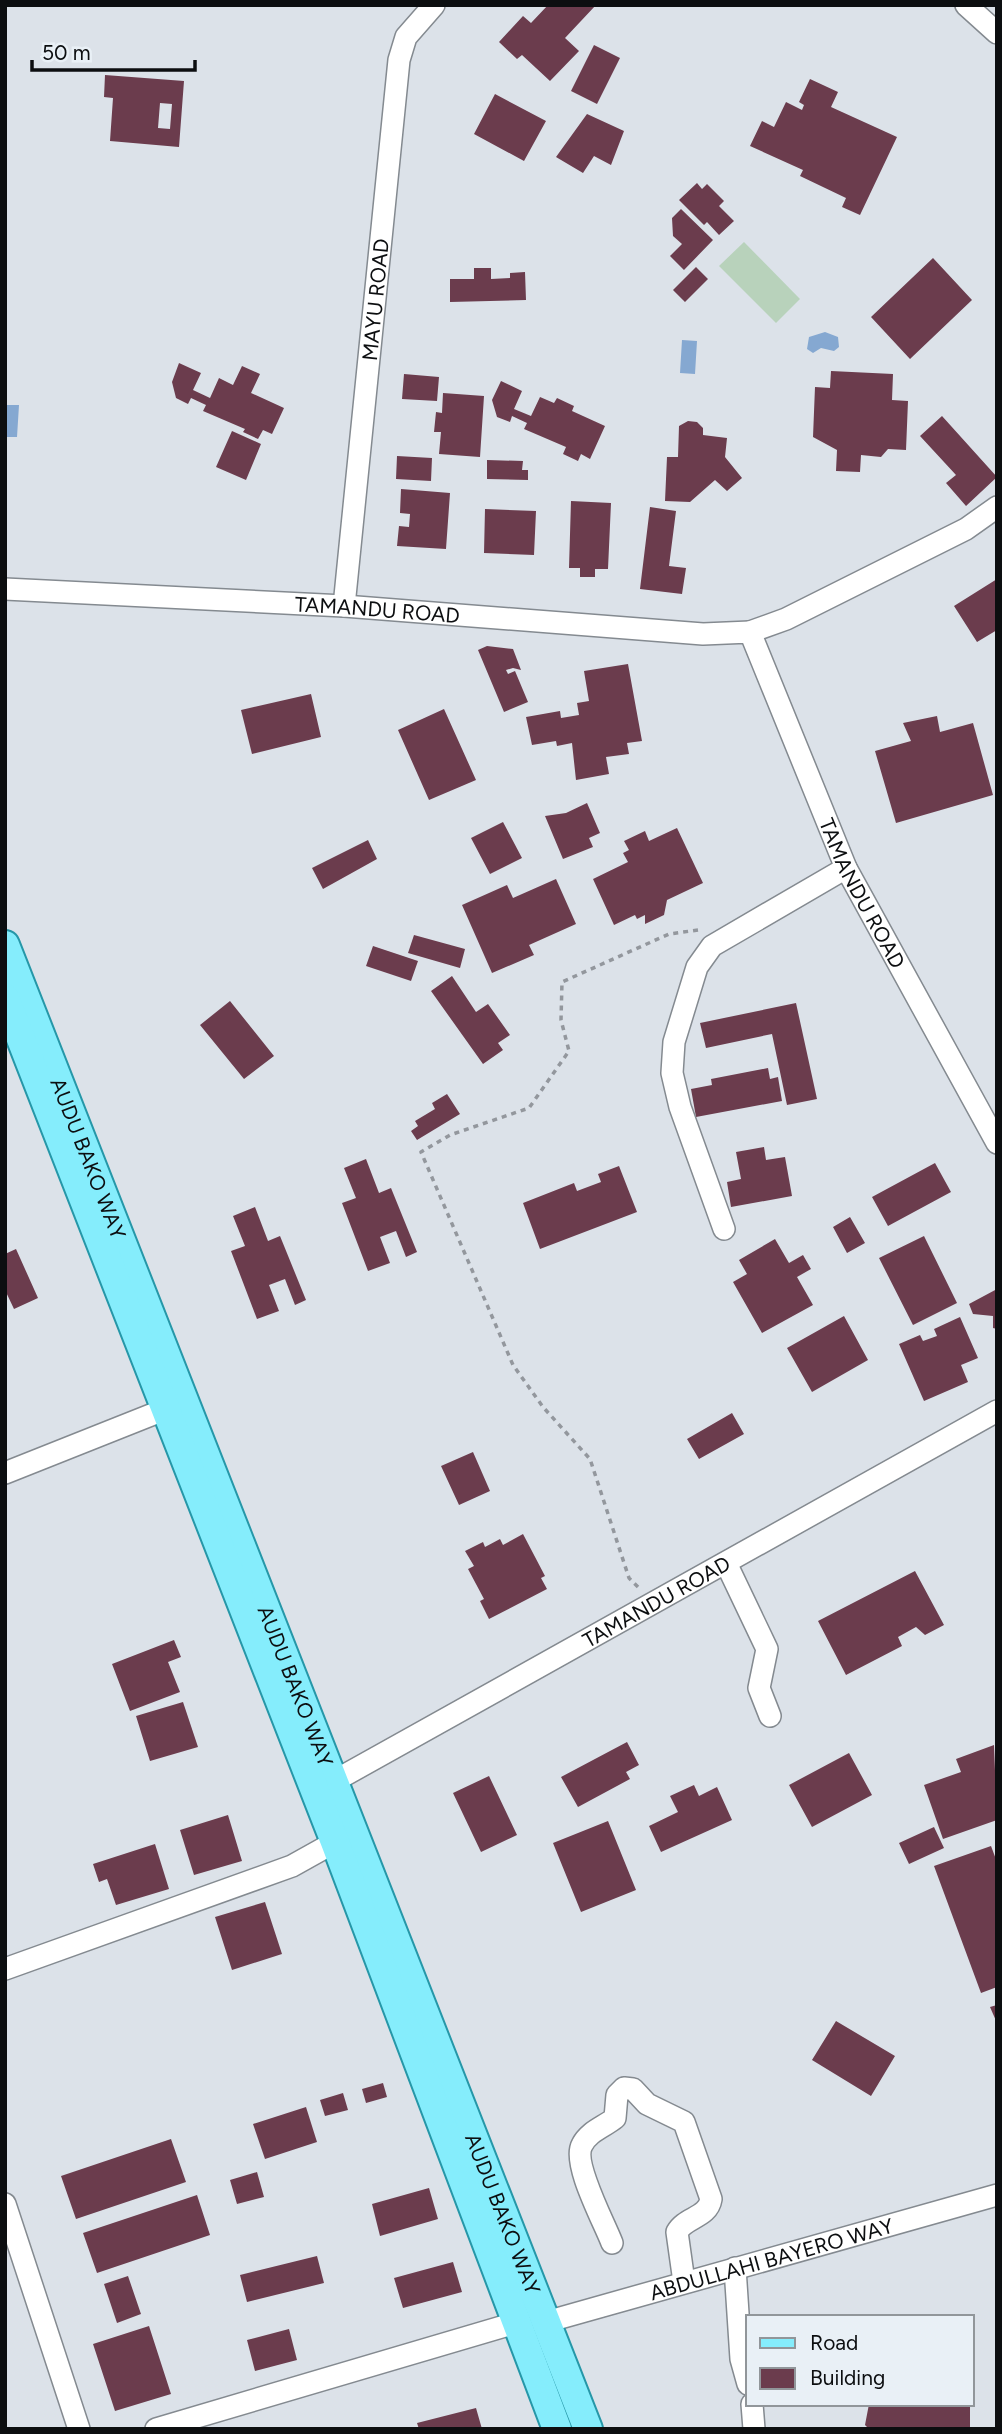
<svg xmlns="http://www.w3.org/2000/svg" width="1002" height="2434" viewBox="0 0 1002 2434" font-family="Figtree,sans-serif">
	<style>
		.green { fill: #b8d2bb }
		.water { fill: #85a8d1 }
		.building { fill: #6b3c4d; fill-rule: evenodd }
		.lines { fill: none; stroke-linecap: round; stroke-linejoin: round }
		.minor-casing { stroke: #848a90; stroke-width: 24 }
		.major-casing { stroke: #2697a8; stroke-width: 32 }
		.path { stroke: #93979d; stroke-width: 3.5; stroke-dasharray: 5 5; stroke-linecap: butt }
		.minor { stroke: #fff; stroke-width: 21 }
		.major { stroke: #85edfc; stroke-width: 28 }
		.labels { text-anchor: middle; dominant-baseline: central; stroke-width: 7; stroke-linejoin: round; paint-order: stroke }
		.street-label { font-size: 21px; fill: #0c0e10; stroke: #e9f0f6 }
	</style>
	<rect width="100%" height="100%" fill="#dce2e9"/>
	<path class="green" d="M744,242L800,299L776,323L719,266Z"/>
	<path class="water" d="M825,332L838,337L839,347L834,351L821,348L813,353L807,349L809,337Z
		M682,340L697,341L695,374L680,373Z
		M5,405H19L17,437H5Z"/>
	<path class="building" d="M548,5H596L565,38L579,51L550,81L522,55L517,59L499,42L523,16L531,23Z
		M594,45L620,58L597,104L571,91Z
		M105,75L184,81L179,147L110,141L113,98L104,97ZM160,103L172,104L170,129L158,128Z
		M810,79L838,92L831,107L897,137L860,215L842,207L846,198L800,176L803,170L750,146L762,121L774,127L786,102L802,110L804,105L799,102Z
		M495,94L546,121L524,161L474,134Z
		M587,114L624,131L611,165L594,156L583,173L556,157Z
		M697,183L702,189L707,184L724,201L719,206L734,221L719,235L707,222L704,225L679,200Z
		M681,209L713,240L684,270L670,256L682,244L673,236L672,218Z
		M933,258L972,300L910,359L871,317Z
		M696,267L708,279L685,302L673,290Z
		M474,268H491V279L510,278V273L525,272L526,300L450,302V279H474Z
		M179,363L201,373L193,390L210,398L219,378L233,385L242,366L260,374L251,393L284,408L272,434L263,430L258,439L243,432L245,429L203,411L206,405L191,398L188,404L176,398L172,382Z
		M831,371L893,374L892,400L908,401L906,450L888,449L881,457L861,455L860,472L836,471L837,450L813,437L815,387L830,388Z
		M404,374L439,377L437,401L402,399Z
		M501,381L522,391L514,409L531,416L540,397L554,403L557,398L574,406L572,411L605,426L590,459L581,454L578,461L563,454L566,447L524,429L527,423L512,416L510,422L497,417L492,400Z
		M443,393L484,396L480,457L439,454L441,432H434L436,412L442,413Z
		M942,416L997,477L966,506L946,483L956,475L920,436Z
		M688,421L697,422L703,428V435L727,438L725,457L742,478L727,491L715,480L690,502L665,501L667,457H678L679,426Z
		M232,431L261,444L246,480L216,467Z
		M397,456L432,458L431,481L396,479Z
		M487,460L523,461L522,470H528V480L487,479Z
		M401,489L450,493L446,549L397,546L399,526L409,527L410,514L400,513Z
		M571,501L611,503L608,569H595V577H580V568H569Z
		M650,507L676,511L669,566L686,568L682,594L640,589Z
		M485,509L536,511L534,555L484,553Z
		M997,579V630L977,642L954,606Z
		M487,646L513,649L521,670L513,668L506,670L508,674L515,671L528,702L504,712L478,650Z
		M628,664L642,741L627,743L629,754L606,757L609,774L576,780L572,743L557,746L556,741L532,745L526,717L560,711L561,718L579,715L577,703L589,701L584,671Z
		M311,694L321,737L252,754L241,710Z
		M444,709L476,780L429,800L398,730Z
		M937,716L940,732L973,723L993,795L896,823L875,751L911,741L903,723Z
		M587,803L600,833L589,838L593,847L563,859L545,816L566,813Z
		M503,822L522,858L490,874L471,838Z
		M677,828L703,883L667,900L664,915L645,924V915L637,919L635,915L614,925L593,879L628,862L623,853L629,850L624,841L645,831L649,841Z
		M368,840L377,859L323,889L312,868Z
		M556,879L576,924L529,945L534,955L492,973L462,905L507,885L513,898Z
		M414,935L465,949L460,968L408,953Z
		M373,946L418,961L411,981L366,966Z
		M452,976L476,1012L488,1004L510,1035L498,1043L503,1050L483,1064L431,991Z
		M230,1001L274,1056L244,1079L200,1025Z
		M796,1003L817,1099L787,1105L772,1034L706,1048L700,1023Z
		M768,1068L770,1079L778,1077L782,1101L696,1117L691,1089L712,1085L711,1079Z
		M447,1094L460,1114L417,1140L411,1131L418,1126L415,1121L435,1109L432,1103Z
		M764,1147L766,1160L785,1157L792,1196L731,1207L727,1182L741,1179L736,1152Z
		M366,1159L379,1193L391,1188L417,1252L406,1257L396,1231L380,1237L390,1263L368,1271L342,1203L356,1198L344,1168Z
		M935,1163L951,1192L888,1226L872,1197Z
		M619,1166L637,1212L540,1249L523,1203L574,1183L577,1191L601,1182L598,1174Z
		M255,1207L268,1241L280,1236L306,1300L295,1305L285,1279L269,1285L279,1311L257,1319L231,1251L245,1246L233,1216Z
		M850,1217L865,1243L847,1253L833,1227Z
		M924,1236L957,1303L913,1325L879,1258Z
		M775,1239L789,1263L803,1255L811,1269L797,1277L813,1305L762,1333L733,1282L747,1274L739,1260Z
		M16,1249L38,1298L14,1309L5,1290V1254Z
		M997,1289V1329L993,1328V1316L973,1314L969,1304Z
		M844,1316L868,1360L812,1392L787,1348Z
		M960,1317L978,1358L961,1365L968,1382L924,1401L899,1344L920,1335L923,1341L937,1336L934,1329Z
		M732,1413L744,1434L699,1459L687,1439Z
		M473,1452L490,1491L459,1505L441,1466Z
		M523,1534L545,1576L541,1578L547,1589L489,1619L480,1601L484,1599L468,1569L474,1566L465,1551L483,1542L485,1547L500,1539L503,1545Z
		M915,1571L944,1625L925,1635L916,1627L898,1637L902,1646L846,1675L818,1621Z
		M174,1640L181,1657L168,1662L180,1692L130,1711L112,1664Z
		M183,1702L198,1747L150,1761L136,1716Z
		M627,1742L639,1765L626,1772L630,1779L578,1807L561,1777Z
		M994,1745L997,1820L943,1839L924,1785L961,1772L956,1759Z
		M849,1753L872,1795L812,1827L789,1785Z
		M489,1776L517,1835L481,1852L453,1793Z
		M694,1785L699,1796L717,1787L732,1820L661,1852L649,1826L678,1812L670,1796Z
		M228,1815L242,1861L194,1875L180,1830Z
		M608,1821L636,1890L581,1912L553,1843Z
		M934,1827L944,1848L909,1864L899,1843Z
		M155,1844L169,1889L116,1905L107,1879L99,1882L93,1864Z
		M991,1846L997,1862V1987L981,1993L934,1866Z
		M265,1902L282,1954L232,1970L215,1917Z
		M997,2005V2023L990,2007Z
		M836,2021L895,2056L871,2096L812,2060Z
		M383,2083L387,2097L366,2103L362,2089Z
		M343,2093L348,2110L325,2116L320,2100Z
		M306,2107L317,2142L265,2159L253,2124Z
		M171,2139L186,2182L76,2219L61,2176Z
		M257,2172L264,2197L237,2204L230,2180Z
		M429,2188L438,2219L380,2236L372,2204Z
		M197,2195L210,2235L97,2273L83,2233Z
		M317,2256L324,2283L247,2302L240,2275Z
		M453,2262L462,2292L403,2308L394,2278Z
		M128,2276L141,2314L117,2323L104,2284Z
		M149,2326L171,2394L115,2411L93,2344Z
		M289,2329L297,2360L255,2371L247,2340Z
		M869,2404L970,2406V2427L869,2429L865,2425Z
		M476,2408L482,2429H419L417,2423Z"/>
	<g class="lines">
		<defs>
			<g id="minor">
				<path d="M966,5L997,33"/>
				<path id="s1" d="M5,589L344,606L703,634L750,632L846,868L997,1143"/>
				<path id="s2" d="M344,606L399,60L406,37L434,5"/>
				<path d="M750,632L786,619L966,529L997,507"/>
				<path d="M724,1229L680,1107L672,1073L674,1042L697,967L712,946L846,868"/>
				<path d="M5,1473L166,1409"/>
				<path d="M726,1563L767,1649L759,1688L770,1716"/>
				<path id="s3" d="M320,1789L997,1411"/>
				<path d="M5,1969L292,1866L335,1842"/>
				<path d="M5,2204L79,2429"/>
				<path d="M612,2243C604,2222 572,2163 582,2145C589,2131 604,2127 615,2118L617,2095L624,2088L633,2089L647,2104L684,2122L711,2199C708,2218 685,2217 677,2232L684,2282"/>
				<path d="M735,2268L741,2359L748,2384"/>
				<path id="s4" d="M546,2322L997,2195"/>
				<path d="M752,2404L754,2429"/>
				<path d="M156,2429L515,2323"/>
			</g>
			<g id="major">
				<path id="s5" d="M5,945L588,2429"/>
				<path d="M5,998L335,1842L557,2429"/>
			</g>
		</defs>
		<use href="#minor" class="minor-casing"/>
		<use href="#major" class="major-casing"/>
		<path class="path" d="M638,1587L629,1578L590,1459L543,1407L513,1365L421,1152L450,1135L529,1108L569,1051L561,1020L562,982L669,934L698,930"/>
		<use href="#minor" class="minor"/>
		<use href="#major" class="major"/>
	</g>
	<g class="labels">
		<g class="street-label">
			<text stroke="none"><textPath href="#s2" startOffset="308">MAYU ROAD</textPath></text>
			<text stroke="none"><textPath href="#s1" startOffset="373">TAMANDU ROAD</textPath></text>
			<text stroke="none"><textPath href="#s1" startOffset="1031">TAMANDU ROAD</textPath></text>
			<text stroke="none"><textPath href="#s5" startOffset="229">AUDU BAKO WAY</textPath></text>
			<text stroke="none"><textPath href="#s3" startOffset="385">TAMANDU ROAD</textPath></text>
			<text stroke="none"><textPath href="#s5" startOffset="796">AUDU BAKO WAY</textPath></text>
			<text stroke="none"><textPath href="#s5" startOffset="1363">AUDU BAKO WAY</textPath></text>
			<text stroke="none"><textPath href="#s4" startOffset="234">ABDULLAHI BAYERO WAY</textPath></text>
		</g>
	</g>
	<rect width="1002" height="2434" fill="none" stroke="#0c0e10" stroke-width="14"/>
	<rect x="746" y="2315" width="228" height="91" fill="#e9f0f6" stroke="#91969a" stroke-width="2"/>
	<rect x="760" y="2338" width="35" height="10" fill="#85edfc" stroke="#91969a" stroke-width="2"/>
	<text x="810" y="2350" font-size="21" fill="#0c0e10">Road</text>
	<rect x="760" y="2368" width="35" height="21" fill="#6b3c4d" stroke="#91969a" stroke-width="2"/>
	<text x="810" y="2385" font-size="21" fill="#0c0e10">Building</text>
	<path d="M32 60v10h163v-10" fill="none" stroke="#0c0e10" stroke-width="3.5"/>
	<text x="42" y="60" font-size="21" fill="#0c0e10" stroke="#e9f0f6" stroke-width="5" paint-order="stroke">50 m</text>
</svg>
